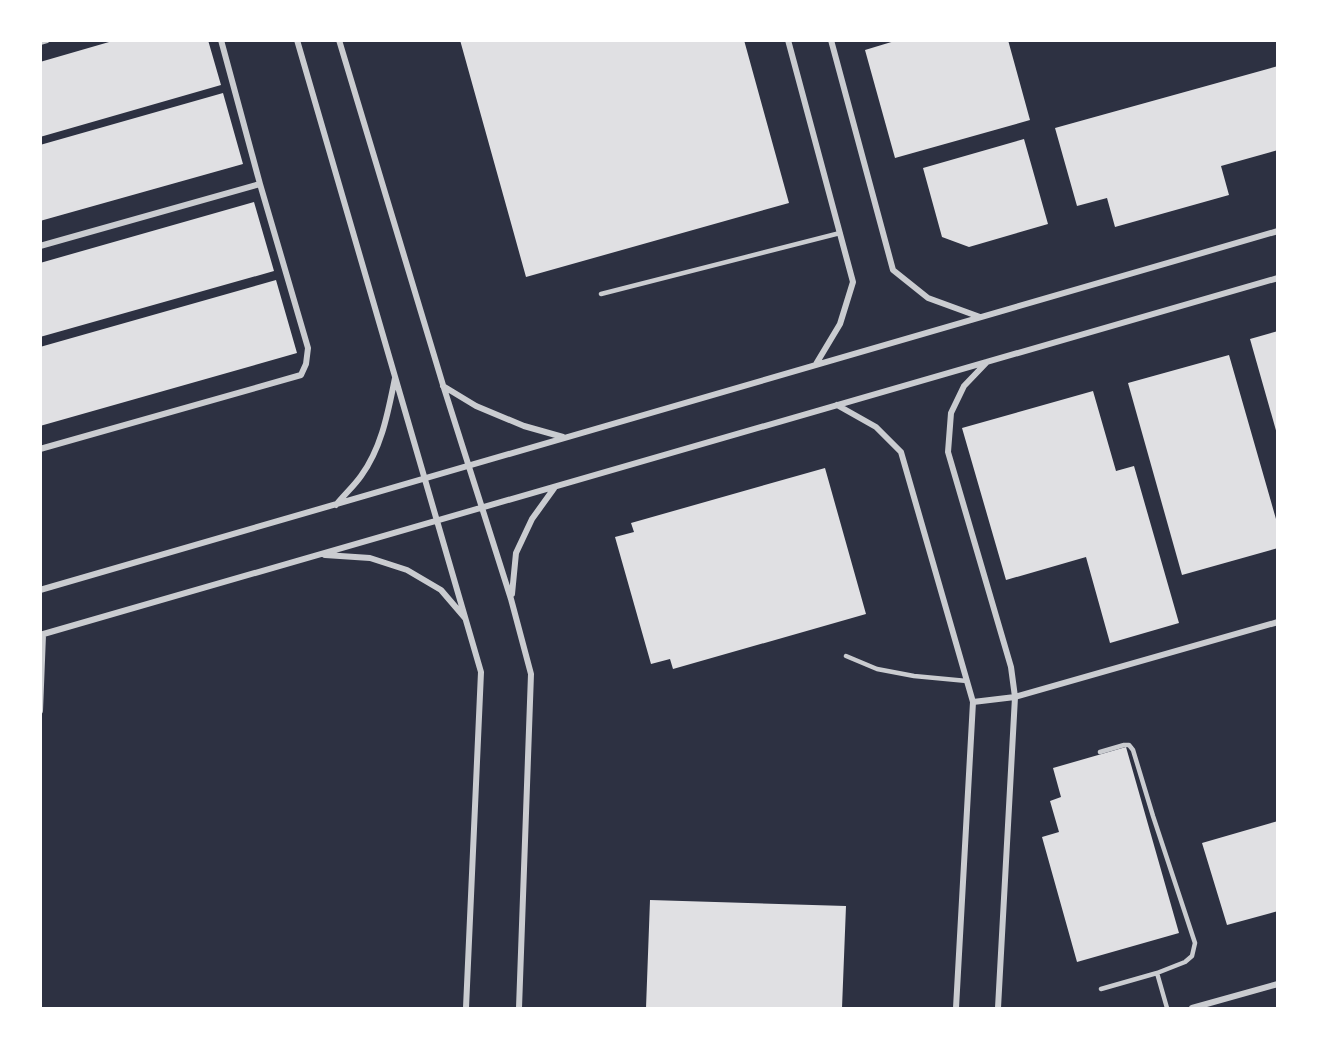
<svg xmlns="http://www.w3.org/2000/svg" width="1318" height="1049" viewBox="0 0 1318 1049" font-family="Commissioner,sans-serif">
	<style>
		.building { fill: #e0e0e3 }
		.lines { fill: none; stroke-linecap: round; stroke-linejoin: round }
		.service { stroke: #caccd0; stroke-width: 4.5 }
		.minor { stroke: #caccd0; stroke-width: 6 }
	</style>
	<rect width="100%" height="100%" fill="#2d3142"/>
	<path class="building" d="M116,40H208L221,85L40,137V62Z
		M460,40H744L789,203L526,277Z
		M898,40H1008L1030,120L895,158L865,50Z
		M1278,66V150L1221,166L1229,195L1115,227L1107,198L1077,206L1055,128Z
		M223,93L243,164L40,221V145Z
		M1024,139L1048,224L969,247L942,237L923,168Z
		M254,202L274,271L40,337V263Z
		M276,280L297,353L40,426V347Z
		M1278,331V434H1277L1250,339Z
		M1229,355L1278,526V548L1182,575L1128,383Z
		M1093,391L1116,471L1134,466L1179,623L1110,643L1086,557L1006,580L962,428Z
		M825,468L866,614L673,669L670,659L651,664L615,537L634,532L631,523Z
		M1126,747L1179,933L1077,962L1042,837L1059,832L1050,801L1061,797L1053,768Z
		M1278,821V911L1227,925L1202,843Z
		M650,900L846,906L842,1008H646Z"/>
	<g class="lines">
		<path class="service" d="M601,294L840,233
			M846,656L877,669L914,676L967,681
			M1100,752L1124,745H1129L1133,750L1153,816L1195,943L1192,956L1185,962L1157,973L1167,1008
			M1101,989L1157,973"/>
		<path class="minor" d="M297,40L481,672L466,1008
			M339,40L443,385L511,599L531,674L519,1008
			M788,40L853,282L840,324L816,364
			M831,40L893,270L928,298L980,317
			M40,42L47,40
			M40,246L260,184
			M987,362L964,386L951,413L948,452L1011,667L1015,697L998,1008
			M443,386L476,406L524,426L563,437
			M837,405L876,427L901,452L973,702L956,1008
			M40,449L301,375L306,364L308,348L260,184L221,40
			M336,505C344,495 354,486 361,476C382,447 388,412 395,378
			M325,555L370,558L407,570L441,590L465,618
			M40,590L1278,231
			M512,594L516,553L532,519L555,487
			M40,635L1278,278
			M973,702L1015,697L1278,622
			M40,711L43,635
			M1192,1008L1278,984"/>
	</g>
	<rect width="1318" height="1049" fill="none" stroke="#ffffff" stroke-width="84"/>
</svg>
